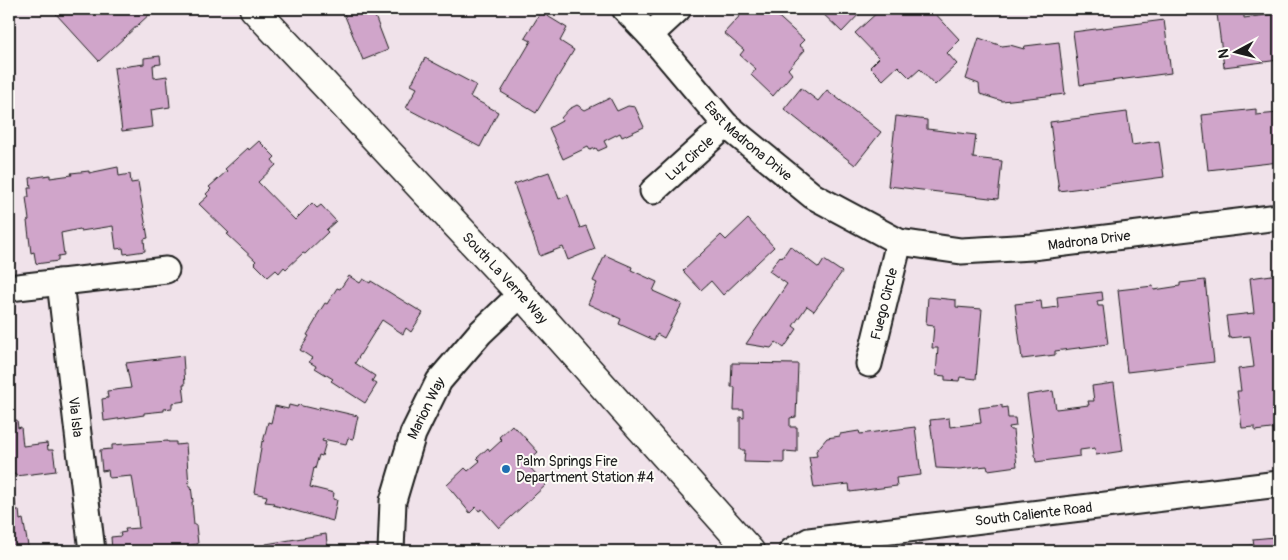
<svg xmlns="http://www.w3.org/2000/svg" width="1288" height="560" viewBox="0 0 1288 560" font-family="Pangolin,sans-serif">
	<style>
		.building { fill: #d0a5ca; stroke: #1c1c1c }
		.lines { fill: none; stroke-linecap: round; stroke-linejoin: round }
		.minor-casing { stroke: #1c1c1c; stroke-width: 29 }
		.tertiary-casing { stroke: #1c1c1c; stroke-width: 31 }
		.minor { stroke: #fdfcf7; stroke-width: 25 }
		.tertiary { stroke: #fdfcf7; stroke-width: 28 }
		.poi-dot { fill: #1f6fb2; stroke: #fdfcf7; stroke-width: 2 }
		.labels { text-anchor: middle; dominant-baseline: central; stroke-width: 4; stroke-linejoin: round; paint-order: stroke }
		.street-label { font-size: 14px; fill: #1c1c1c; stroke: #fdfcf7 }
		.poi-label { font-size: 14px; fill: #1c1c1c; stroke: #fdfcf7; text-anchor: start }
	</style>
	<rect width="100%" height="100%" fill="#f0e2ea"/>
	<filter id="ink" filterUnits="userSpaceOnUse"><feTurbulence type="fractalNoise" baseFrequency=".02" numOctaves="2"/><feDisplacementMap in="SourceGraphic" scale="10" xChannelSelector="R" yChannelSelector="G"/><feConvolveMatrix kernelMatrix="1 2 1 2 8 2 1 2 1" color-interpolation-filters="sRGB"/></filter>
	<g filter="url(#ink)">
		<path class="building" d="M62,9H148L152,12L99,61L56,14Z
			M342,9H378L373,11L388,50L363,60Z
			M746,9H758L766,16L771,10L804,40L799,45L805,50L788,69L792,74L773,96L751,75L756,69L740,55L744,50L724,33Z
			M818,9H864L842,32Z
			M881,9H931L960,40L947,53L957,64L935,85L920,69L910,78L898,66L883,80L870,67L879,58L855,33Z
			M1273,9H1279V60L1224,67L1217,14L1244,10V18L1273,14Z
			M541,12L567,28L560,41L574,50L536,113L501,92L531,41L525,38Z
			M1164,20L1171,73L1080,85L1073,32Z
			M979,38L1002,46L1010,45L1024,49L1025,46L1059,42L1065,94L1002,101L980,94L979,84L966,79Z
			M160,56L161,64L153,65L154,78L167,76L170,107L151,110L153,127L122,131L114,68L144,64V58Z
			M425,58L476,85L470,97L498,112L480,147L406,108L417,88L411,85Z
			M801,88L818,101L827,90L881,132L855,165L784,109Z
			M610,98L617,111L628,106L635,107L644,127L622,137L620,133L604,141L607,147L598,151L596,148L590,150L588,147L563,159L549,128L562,121L561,118L569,109L577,105L585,110Z
			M1256,109V115L1279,113V162L1208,170L1202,115Z
			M1127,112L1132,145L1159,141L1164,177L1059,191L1050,122Z
			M896,116L927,120V129L976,135L973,158L1002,161L998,199L888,186Z
			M259,141L275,157L272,160L276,165L258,182L295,220L312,203L317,208L321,205L336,221L326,230L328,232L305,254L303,253L286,269L284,267L279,273L276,270L268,277L254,263L256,261L227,234L229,233L199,204L208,196L206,194L211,189L209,187L227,171L225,169L248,148L249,150Z
			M118,167L119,176L130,174L131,183L138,182L148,238L144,239L145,251L124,254L123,248L116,249L113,226L81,231L80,229L61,233L64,255L58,256V261L36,264L34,252L31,253L27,221L29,220L26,197H29L28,188H31L30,178L50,175V178L72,175L71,173L89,171V173Z
			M549,172L559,199L568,195L580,228L586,226L595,249L568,260L563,247L540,256L514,184Z
			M748,219L774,247L723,295L711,281L701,290L683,271L721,235L726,240Z
			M790,246L819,268L824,260L842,272L814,311L807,306L793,326L797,329L784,348L776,342L771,348L746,344L787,284L769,271L780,256L782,258Z
			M605,255L632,267L631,270L657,282L653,291L682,304L664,338L657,334L654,340L619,324L621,319L588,304L597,283L593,281Z
			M1279,274V428L1255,431V427L1242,428L1237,391H1241L1238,369L1254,367L1250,336L1229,338L1226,316L1254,313L1250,278Z
			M349,276L360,283L363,279L370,283L371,281L423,313L411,332L406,328L403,334L382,320L355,363L375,376L372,381L377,384L365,403L331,381L333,379L315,368L316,366L309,362L312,358L300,350L309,336L307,335L317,318L316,317L325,303L327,304L337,288L340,289Z
			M1205,280L1214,362L1127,372L1118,290L1153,286L1154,290L1180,286V283Z
			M1102,292L1103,300L1097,301L1098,306H1103L1108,344L1055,351V355L1022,359L1015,304L1041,301L1042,309L1058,307L1057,297Z
			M928,297L956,300V307L982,309L976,379L960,377L959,381L945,380V376L936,375L938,348H932L934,326L926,325Z
			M183,356L185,385H183L185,401L172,403V408L164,409V411L144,413V415L104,421L102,399L108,398L107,391L131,388L126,363Z
			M732,363L798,364L796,417L790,418V427H797V452L784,451V463L744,462L745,450H740V417L744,418V410H734L735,387H731Z
			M1114,383L1123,451L1096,455L1095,448L1080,450V456L1036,462L1027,395L1053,391L1056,409L1089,405L1088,401H1094L1092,386Z
			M289,405L297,407L298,405L319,410V407L358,416L353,439L348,438L346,444L323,439L322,441L326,442L322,456L319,455L315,469L314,468L310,487L334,493L333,499L337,500L333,521L273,505L274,503L265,502L267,496L254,493L262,441L263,442L268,422L271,423L275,406L288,409Z
			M1002,405V408L1007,407L1008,418H1015L1016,426L1009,427L1010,430H1013L1017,466L988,470L987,466L959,469L936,468L930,420L949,418L950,427L981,423L979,408Z
			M17,420L18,428L21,427L23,446L47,443L48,450H53L56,471L16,476L15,474L9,475V421Z
			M512,425L515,429L516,428L538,452L526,463L546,485L499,528L482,509L479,511L476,507L470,513L447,485L465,468L468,471L480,461L477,458L488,448L490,451L502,440L499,437Z
			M915,427L921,475L896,478L897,486L850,492L849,484L814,488L809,457L817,456L816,451L827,438L840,436V434L859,431L860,434Z
			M168,441V442H176V445L186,444L189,486H191L193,502H192L194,525H196L198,544L189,545V548L181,549V551H112L111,537L121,536L120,533L126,532L125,529L139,528L137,508L132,476L109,478L108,470L102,471L100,450L112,449V445Z
			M9,500H15L16,510H19L20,520L23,519L29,551H9Z
			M326,534L328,551H258V547L266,546V544Z
			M1275,537L1276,551H1231V547L1254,545L1253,539Z"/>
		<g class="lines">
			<defs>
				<g id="minor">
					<path id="s1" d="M625,9L650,35L726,125L813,196L899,242L961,251L1032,247L1279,217"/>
					<path d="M650,35L678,9"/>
					<path id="s2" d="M653,191L726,125"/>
					<path id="s3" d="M60,282L92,551"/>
					<path d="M9,288L166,270"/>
					<path id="s4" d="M869,364L899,242"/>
					<path id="s5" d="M391,551L393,501L413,434L439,381L480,333L521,294"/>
					<path id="s6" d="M792,551L809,541L1279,484"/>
				</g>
				<g id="tertiary">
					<path id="s7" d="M254,9L521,294L750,551"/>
				</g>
			</defs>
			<use href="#minor" class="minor-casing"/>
			<use href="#tertiary" class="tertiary-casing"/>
			<use href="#minor" class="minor"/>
			<use href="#tertiary" class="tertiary"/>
		</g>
	</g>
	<circle class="poi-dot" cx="506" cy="469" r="5"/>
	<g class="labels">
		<g class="street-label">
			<text stroke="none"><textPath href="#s1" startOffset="181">East Madrona Drive</textPath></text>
			<text stroke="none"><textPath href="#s2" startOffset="49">Luz Circle</textPath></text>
			<text stroke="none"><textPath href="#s1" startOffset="555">Madrona Drive</textPath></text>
			<text stroke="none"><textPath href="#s7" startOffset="368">South La Verne Way</textPath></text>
			<text stroke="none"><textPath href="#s4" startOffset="62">Fuego Circle</textPath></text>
			<text stroke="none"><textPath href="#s5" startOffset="149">Marion Way</textPath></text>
			<text stroke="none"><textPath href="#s3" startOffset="136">Via Isla</textPath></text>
			<text stroke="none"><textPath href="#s6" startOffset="246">South Caliente Road</textPath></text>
		</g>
		<g class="poi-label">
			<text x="516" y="461">Palm Springs Fire<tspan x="516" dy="16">Department Station #4</tspan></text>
		</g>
	</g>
	<rect width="1288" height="560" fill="none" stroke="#fdfcf7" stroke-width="30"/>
	<rect x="15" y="15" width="1258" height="530" fill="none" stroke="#1c1c1c" stroke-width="2" filter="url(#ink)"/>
	<g transform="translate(1236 52) rotate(263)" stroke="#fdfcf7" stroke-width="4" paint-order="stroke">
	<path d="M0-4L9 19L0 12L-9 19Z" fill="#1c1c1c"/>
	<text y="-8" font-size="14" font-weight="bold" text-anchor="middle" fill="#1c1c1c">N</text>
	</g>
</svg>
